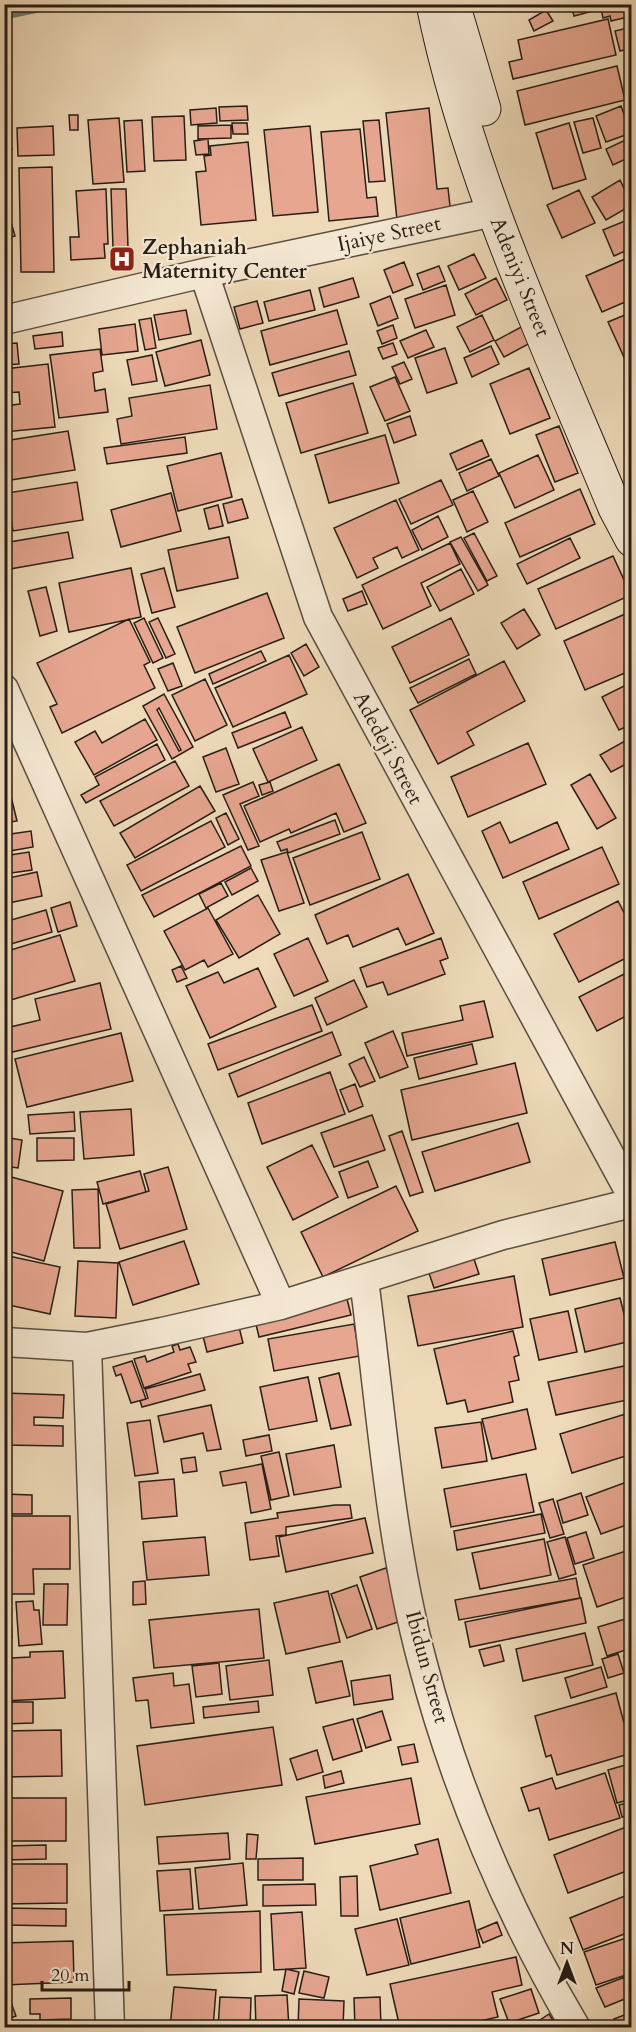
<svg xmlns="http://www.w3.org/2000/svg" width="636" height="2032" viewBox="0 0 636 2032" font-family="Cardo,serif">
	<style>
		.lines { fill: none; stroke-linecap: round; stroke-linejoin: round }
		.stream { stroke: #6b7c74; stroke-width: 9 }
		.building { fill: #e7a690; stroke: #271e16; stroke-width: 1.5; fill-rule: evenodd }
		.street-casing { stroke: #594d3f; stroke-width: 31 }
		.secondary-casing { stroke: #271e16; stroke-width: 35 }
		.street { stroke: #f4e7d2; stroke-width: 28 }
		.secondary { stroke: #f4e7d2; stroke-width: 33 }
		.labels { text-anchor: middle; dominant-baseline: central; stroke-width: 4.5; stroke-linejoin: round; paint-order: stroke }
		.street-label { font-size: 21px; fill: #271e16; stroke: #f4e7d2 }
		.poi-label { font-size: 21px; font-weight: bold; fill: #271e16; stroke: #f4e7d2; text-anchor: start }
	</style>
	<rect width="100%" height="100%" fill="#eedab9"/>
	<filter id="stains"><feTurbulence type="fractalNoise" baseFrequency=".00333" numOctaves="4"/><feColorMatrix values="0 0 0 0 .2 0 0 0 0 .09 0 0 0 0 .02 0 0 0 .5 -.17"/></filter>
	<radialGradient id="worn" r=".72"><stop offset=".6" stop-color="#630" stop-opacity="0"/><stop offset="1" stop-color="#630" stop-opacity=".3"/></radialGradient>
	<g class="lines">
		<path class="stream" d="M4,15L58,4"/>
	</g>
	<path class="building" d="M591,4L593,11L574,16L571,5Z
		M600,4H632V16L611,21L610,16L603,18Z
		M546,10L553,21L534,31L529,20Z
		M608,19L616,55L513,79L509,62L522,59L518,40Z
		M632,27V48L620,51L615,31Z
		M617,66L625,100L525,125L517,91Z
		M247,106L248,120L220,121L219,107Z
		M621,106L631,133L606,142L596,116Z
		M216,108L217,123L191,125L190,110Z
		M429,108L437,189L448,188L451,215L397,220L386,113Z
		M69,115H78V130H70Z
		M184,116L186,160L154,161L152,117Z
		M119,118L124,182L93,184L88,120Z
		M593,118L601,148L583,153L574,122Z
		M142,120L145,171L127,172L124,121Z
		M379,120L385,181L369,182L363,121Z
		M232,123H247L248,134H233Z
		M569,123L586,179L553,189L536,133Z
		M4,125L12,149L4,151Z
		M231,125V138L198,139V126Z
		M53,126L54,155L18,156L17,128Z
		M310,126L318,212L273,216L264,130Z
		M360,129L367,198L376,197L378,216L329,221L321,132Z
		M632,137V156L613,165L606,149Z
		M208,139L209,154L196,155L194,141Z
		M248,142L256,220L201,225L196,172L206,171L204,156L211,155L210,146Z
		M52,167L54,272H21L19,168Z
		M620,180L632,205L606,220L592,197Z
		M106,189L108,244H104L105,258L71,260L70,237H79L76,191Z
		M111,189H126L128,247L113,248Z
		M579,190L595,223L562,238L547,205Z
		M4,197L15,236L4,239Z
		M632,218V248L614,256L603,230Z
		M474,254L486,278L459,290L448,266Z
		M632,256V299L602,312L586,276Z
		M404,262L413,285L393,293L384,270Z
		M439,266L445,281L423,290L417,274Z
		M353,278L359,297L324,307L319,288Z
		M496,278L507,300L476,315L465,294Z
		M446,285L455,315L415,328L405,299Z
		M310,290L315,310L269,321L264,302Z
		M390,296L398,318L378,326L370,304Z
		M257,301L263,323L240,329L234,307Z
		M186,310L191,334L159,340L154,315Z
		M337,310L347,344L270,365L261,331Z
		M632,312V375L608,322Z
		M482,315L494,340L470,352L457,327Z
		M151,318L156,348L145,350L139,320Z
		M135,324L138,351L102,355L99,329Z
		M393,325L397,338L382,344L377,331Z
		M525,325L534,341L504,357L495,341Z
		M426,330L434,347L408,358L400,341Z
		M62,332L63,346L35,349L33,336Z
		M201,340L210,375L165,386L156,352Z
		M17,343L19,364L4,365V344Z
		M393,343L397,354L383,359L378,348Z
		M491,346L499,364L472,377L464,358Z
		M445,348L457,383L427,393L415,358Z
		M100,349L103,371L93,373L95,391L105,389L108,412L59,418L50,355Z
		M349,351L356,375L279,396L272,373Z
		M152,355L157,381L132,385L127,360Z
		M404,362L412,379L400,384L392,367Z
		M48,364L55,427L4,432V406L20,404L19,392L4,393V369Z
		M529,368L550,418L510,434L490,384Z
		M395,377L410,411L385,421L370,387Z
		M353,383L368,433L301,453L286,403Z
		M210,385L217,429L121,444L117,419L132,416L129,398Z
		M410,416L416,435L394,443L387,424Z
		M559,426L578,473L555,482L536,435Z
		M68,431L75,470L4,481V441Z
		M385,435L399,483L329,503L315,455Z
		M185,437L187,453L107,464L104,448Z
		M482,440L489,456L457,470L450,454Z
		M221,453L232,497L178,511L167,466Z
		M538,455L554,490L515,508L499,473Z
		M491,459L499,476L467,491L459,473Z
		M441,480L453,505L411,524L399,499Z
		M77,482L83,520L13,531L7,493Z
		M580,489L595,524L520,557L505,523Z
		M473,491L488,522L467,532L453,500Z
		M171,493L181,531L121,547L111,510Z
		M242,499L248,518L228,523L223,504Z
		M396,500L419,550L402,558L397,547L373,558L378,568L357,578L334,528Z
		M218,505L223,526L209,529L204,509Z
		M438,516L448,537L422,550L412,530Z
		M68,532L73,558L4,570V543Z
		M474,533L497,576L487,581L464,538Z
		M229,537L238,578L177,591L168,550Z
		M461,537L488,585L478,591L450,542Z
		M570,538L580,558L527,584L517,564Z
		M450,543L460,564L421,583L431,606L383,629L362,585Z
		M613,556L631,595L556,629L538,589Z
		M131,568L141,617L69,632L59,583Z
		M164,568L175,607L152,613L141,574Z
		M461,569L474,594L440,611L427,587Z
		M46,587L57,631L40,636L28,591Z
		M362,591L367,604L348,611L343,599Z
		M267,593L284,638L195,673L177,627Z
		M524,609L540,635L517,649L501,623Z
		M632,611V670L585,690L564,641Z
		M144,618L163,658L153,663L134,623Z
		M158,618L175,654L166,658L149,622Z
		M451,618L469,655L410,683L392,647Z
		M129,619L150,662L144,665L155,688L62,733L50,707L57,704L37,663Z
		M306,644L319,667L304,676L291,653Z
		M261,651L266,661L213,684L209,674Z
		M289,655L307,694L233,727L215,688Z
		M469,659L476,674L418,703L410,688Z
		M504,661L525,701L467,732L474,745L438,764L410,710Z
		M173,663L182,686L168,691L158,669Z
		M205,679L227,725L195,741L172,695Z
		M632,682V724L619,730L602,697Z
		M164,694L193,747L172,759L143,706ZM159,708L181,750L179,751L157,710Z
		M285,712L291,727L238,748L232,733Z
		M145,719L157,740L94,775L75,742L95,731L102,743Z
		M302,727L317,760L268,782L253,749Z
		M632,737V761L611,772L600,755Z
		M528,743L546,784L468,817L451,777Z
		M157,744L165,760L86,803L81,795L99,785L95,777Z
		M226,748L239,784L216,792L203,757Z
		M175,761L189,786L114,826L100,801Z
		M339,764L366,823L344,832L336,813L291,833L289,829L260,842L244,806Z
		M590,774L616,818L597,829L571,785Z
		M253,782L259,796L240,804L259,846L248,850L223,795Z
		M270,782L273,791L262,795L259,785Z
		M4,784H8L17,821L4,823Z
		M200,786L215,811L135,858L120,833Z
		M226,813L239,839L228,845L216,818Z
		M335,820L340,834L288,853L287,849L281,851L277,842Z
		M211,821L225,847L141,891L127,865Z
		M500,822L510,843L557,822L569,849L503,878L482,831Z
		M31,831L33,847L4,852V835Z
		M362,832L380,879L310,905L293,858Z
		M241,846L251,866L154,917L142,895Z
		M602,847L619,884L539,919L523,882Z
		M29,852L32,870L4,874V856Z
		M287,852L304,903L279,911L261,860Z
		M251,868L258,881L232,895L225,882Z
		M37,872L42,896L4,904V879Z
		M408,874L434,933L406,945L398,928L353,947L348,935L327,944L315,915Z
		M221,883L228,896L206,908L199,894Z
		M258,895L280,934L239,958L216,920Z
		M618,901L632,928V955L579,982L554,934Z
		M70,902L77,926L58,932L51,908Z
		M208,908L233,954L208,967L204,960L185,970L164,931Z
		M46,910L52,932L4,946V922Z
		M60,935L75,981L4,1002V952Z
		M308,938L328,981L294,996L274,954Z
		M441,938L448,958L440,961L445,974L388,995L383,982L367,987L360,968Z
		M181,966L187,978L177,982L172,970Z
		M258,968L276,1007L210,1038L186,986L218,972L224,983Z
		M632,970V1013L597,1031L579,997Z
		M354,980L367,1007L327,1025L315,998Z
		M100,983L111,1029L4,1054V1006L10,1027L40,1020L35,999Z
		M484,1001L493,1037L407,1056L402,1033L463,1020L460,1006Z
		M312,1005L322,1031L218,1070L208,1044Z
		M393,1031L408,1067L380,1078L365,1043Z
		M332,1032L341,1055L238,1097L229,1074Z
		M121,1033L133,1081L27,1107L15,1059Z
		M472,1044L477,1064L419,1079L414,1058Z
		M364,1057L375,1081L360,1087L349,1064Z
		M515,1063L527,1113L412,1140L401,1090Z
		M330,1072L345,1114L262,1144L248,1103Z
		M4,1079H8L9,1105H4Z
		M355,1084L363,1106L349,1112L340,1090Z
		M131,1109L134,1155L84,1159L80,1112Z
		M4,1110H10V1130H4Z
		M74,1112L75,1131L30,1134L28,1115Z
		M372,1115L385,1150L334,1167L321,1133Z
		M518,1123L530,1162L435,1191L422,1152Z
		M402,1131L423,1192L410,1196L389,1136Z
		M4,1137L22,1140L18,1168L4,1166Z
		M37,1138H74V1160L37,1161Z
		M312,1145L338,1197L293,1220L267,1167Z
		M368,1161L378,1187L348,1198L339,1172Z
		M168,1167L187,1229L120,1249L106,1204L149,1191L144,1174Z
		M140,1171L146,1192L103,1204L97,1182Z
		M4,1175L63,1191L44,1261L4,1250Z
		M396,1186L418,1231L323,1277L301,1232Z
		M98,1189L100,1248H74L72,1190Z
		M184,1241L199,1284L133,1305L119,1262Z
		M615,1242L624,1278L550,1295L542,1259Z
		M4,1255L60,1267L50,1314L4,1304Z
		M473,1256L479,1274L434,1288L428,1270Z
		M78,1261L118,1263L116,1318L75,1316Z
		M514,1276L523,1327L418,1346L408,1296Z
		M346,1295L351,1315L259,1337L254,1316Z
		M620,1298L631,1341L585,1352L575,1309Z
		M568,1311L577,1352L539,1360L530,1319Z
		M354,1324L360,1356L274,1371L268,1339Z
		M239,1327L243,1343L207,1352L203,1336Z
		M513,1331L519,1355L514,1357L519,1380L509,1382L513,1402L468,1412L465,1400L447,1404L434,1349Z
		M178,1344L180,1350L190,1347L196,1362L188,1364L191,1372L144,1388L134,1359L145,1356L147,1362L174,1352L172,1346Z
		M132,1361L146,1399L131,1403L121,1374L116,1376L113,1367Z
		M629,1365L632,1399L556,1415L548,1382Z
		M339,1373L351,1425L331,1429L319,1378Z
		M200,1374L205,1390L142,1407L140,1401L148,1398L145,1389Z
		M308,1377L317,1421L269,1430L260,1387Z
		M4,1393L64,1395L63,1418L34,1417V1425L63,1426V1446L4,1445Z
		M211,1405L221,1449L207,1451L203,1433L164,1442L158,1416Z
		M527,1409L536,1449L492,1459L482,1419Z
		M632,1412V1454L572,1473L560,1434Z
		M150,1420L158,1473L135,1476L127,1423Z
		M481,1422L487,1461L442,1468L435,1428Z
		M269,1435L272,1451L246,1456L243,1440Z
		M334,1445L341,1487L294,1495L286,1454Z
		M279,1452L289,1496L271,1500L261,1456Z
		M195,1457L197,1471L183,1473L181,1459Z
		M262,1464L271,1509L251,1513L246,1482L223,1486L220,1472Z
		M526,1474L534,1512L451,1527L444,1489Z
		M174,1479L177,1516L142,1519L139,1482Z
		M632,1480V1523L601,1534L586,1497Z
		M581,1493L588,1515L563,1523L557,1501Z
		M4,1494L32,1495V1514H4Z
		M553,1499L564,1534L550,1538L539,1503Z
		M335,1505H350L352,1518L286,1527V1535L276,1536L279,1556L250,1560L245,1523L278,1518L277,1513Z
		M541,1514L545,1533L457,1550L454,1531Z
		M4,1516H70V1569H33L34,1594H4Z
		M365,1518L373,1553L286,1572L279,1537Z
		M586,1532L594,1558L575,1564L567,1538Z
		M205,1537L209,1575L147,1580L143,1542Z
		M565,1537L576,1574L559,1579L547,1542Z
		M544,1539L551,1575L480,1589L472,1553Z
		M632,1549V1595L597,1607L583,1565Z
		M386,1568L404,1620L377,1629L360,1577Z
		M576,1578L580,1598L459,1620L455,1600Z
		M145,1581L146,1604L133,1605V1582Z
		M44,1584H68L67,1625H43Z
		M357,1585L372,1629L347,1638L331,1594Z
		M328,1591L340,1642L286,1654L274,1603Z
		M581,1598L586,1623L470,1647L465,1622Z
		M10,1601L12,1638H4V1602Z
		M33,1601L34,1610H39L42,1644L19,1646L16,1602Z
		M259,1609L264,1658L154,1668L149,1620Z
		M632,1617V1648L607,1656L598,1627Z
		M585,1633L593,1665L523,1681L516,1649Z
		M500,1645L504,1661L484,1666L479,1650Z
		M11,1651V1658L30,1657V1652L63,1651L65,1698L4,1701V1652Z
		M618,1654L624,1673L608,1678L602,1659Z
		M632,1654V1678H631L624,1656Z
		M269,1660L273,1695L230,1700L226,1666Z
		M342,1661L350,1696L316,1703L308,1668Z
		M219,1663L222,1694L196,1697L192,1666Z
		M601,1667L607,1687L571,1698L565,1678Z
		M173,1673L174,1686L189,1684L194,1723L151,1728L148,1700L136,1701L133,1678Z
		M390,1675L393,1699L354,1705L351,1681Z
		M616,1693L632,1753L557,1775L551,1755L546,1757L535,1716Z
		M258,1701L259,1712L204,1718L203,1707Z
		M4,1702H33V1723L4,1724Z
		M382,1711L391,1740L366,1748L357,1719Z
		M353,1719L362,1751L333,1760L323,1727Z
		M273,1727L282,1785L145,1805L137,1746Z
		M61,1730L62,1776L4,1777V1731Z
		M414,1744L418,1762L402,1765L398,1747Z
		M317,1750L323,1772L297,1780L290,1759Z
		M632,1763V1799L617,1803L608,1770Z
		M341,1771L344,1783L325,1788L323,1776Z
		M605,1773L620,1818L549,1840L539,1808L529,1811L521,1788L552,1778L556,1789Z
		M411,1778L420,1824L315,1844L306,1797Z
		M4,1798H66V1841H4Z
		M632,1802V1815L622,1817L619,1805Z
		M631,1825L632,1869L568,1893L554,1855Z
		M228,1833L230,1859L159,1864L157,1837Z
		M247,1834L258,1835L256,1859H246Z
		M438,1839L451,1893L380,1910L370,1866L418,1854L415,1845Z
		M46,1845V1859L4,1860V1846Z
		M303,1858V1880H258V1859Z
		M243,1863L247,1905L199,1909L195,1868Z
		M4,1864H67V1903L4,1904Z
		M190,1869L193,1909L160,1911L157,1871Z
		M357,1876L358,1916H341L340,1877Z
		M315,1884L316,1905L263,1906V1885Z
		M632,1893V1931L583,1950L570,1918Z
		M469,1901L480,1947L411,1964L400,1918Z
		M4,1908L66,1909V1926L4,1925Z
		M260,1911L261,1972L167,1975L164,1915Z
		M302,1912L306,1968L274,1970L271,1914Z
		M397,1919L409,1965L367,1975L355,1929Z
		M497,1922L502,1935L483,1943L478,1930Z
		M632,1936V1973L596,1985L584,1952Z
		M73,1941L74,1982L4,1985V1943Z
		M516,1957L522,1985L492,1992L498,2017L449,2028H400L390,1984Z
		M286,1969L299,1972L294,1994L282,1991Z
		M304,1971L329,1977L324,1998L299,1993Z
		M625,1977L632,1996L605,2007L596,1988Z
		M174,1987L216,1990L213,2028H170Z
		M531,1989L539,2013L509,2023L500,1999Z
		M287,1995L289,2028H256L255,1996Z
		M9,1997L16,2016L4,2020V1999Z
		M220,1997L251,1998L250,2028H218Z
		M380,1997L381,2028H355L354,1998Z
		M71,1998V2019L40,2020V2014H30V1999Z
		M299,1999L344,2001L343,2028H298Z
		M632,2012V2028H618L614,2019Z
		M549,2014L558,2028H528Z"/>
	<g class="lines">
		<defs>
			<path id="street" d="M204,273L318,617L632,1196
				M4,320L204,273L494,212
				M4,689L281,1305
				M364,1280C381,1407 389,1537 422,1661C455,1788 509,1915 576,2028
				M4,1342L87,1347L162,1332L281,1305L503,1235L632,1203
				M87,1347L110,2028"/>
			<path id="secondary" d="M433,4C468,177 548,346 615,508L632,540
				M453,4L484,109"/>
		</defs>
		<use href="#street" class="street-casing"/>
		<use href="#secondary" class="secondary-casing"/>
		<use href="#street" class="street"/>
		<use href="#secondary" class="secondary"/>
	</g>
	<defs>
		<symbol id="hospital-square" viewBox="-11 -11 22 22"><rect x="-9" y="-9" width="18" height="18" rx="4" fill="#8f2418" stroke="#f4e7d2"/><path d="M-5-5h3v3.5h4V-5h3V5h-3V1.5h-4V5h-3Z" fill="#fff"/></symbol>
	</defs>
	<g fill-rule="evenodd">
		<use href="#hospital-square" x="107" y="244" width="30" height="30"/>
	</g>
	<g class="labels">
		<g class="street-label">
			<text transform="translate(389 234) rotate(-12)">Ijaiye Street</text>
			<text transform="translate(520 277) rotate(68)">Adeniyi Street</text>
			<text transform="translate(388 748) rotate(62)">Adedeji Street</text>
			<text transform="translate(427 1667) rotate(75)">Ibidun Street</text>
		</g>
		<g class="poi-label">
			<text x="142" y="247">Zephaniah<tspan x="142" dy="24">Maternity Center</tspan></text>
		</g>
	</g>
	<rect width="636" height="2032" fill="none" stroke="#eedab9" stroke-width="24"/>
	<rect x="6" y="6" width="624" height="2020" fill="none" stroke="#271e16" stroke-width="3"/>
	<rect x="12" y="12" width="612" height="2008" fill="none" stroke="#271e16" stroke-width="1.5"/>
	<g transform="translate(567 1963)" stroke="#f4e7d2" stroke-width="4.5" paint-order="stroke">
	<path d="M0-4.5L10 22L0 15L-10 22Z" fill="#271e16"/>
	<text y="-9" font-size="16" font-weight="bold" text-anchor="middle" fill="#271e16">N</text>
	</g>
	<path d="M42 1981v9h87v-9" fill="none" stroke="#271e16" stroke-width="3"/>
	<text x="51" y="1981" font-size="18" fill="#271e16" stroke="#f4e7d2" stroke-width="4.5" paint-order="stroke">20 m</text>
	<rect width="100%" height="100%" filter="url(#stains)"/>
	<rect width="100%" height="100%" fill="url(#worn)"/>
</svg>
